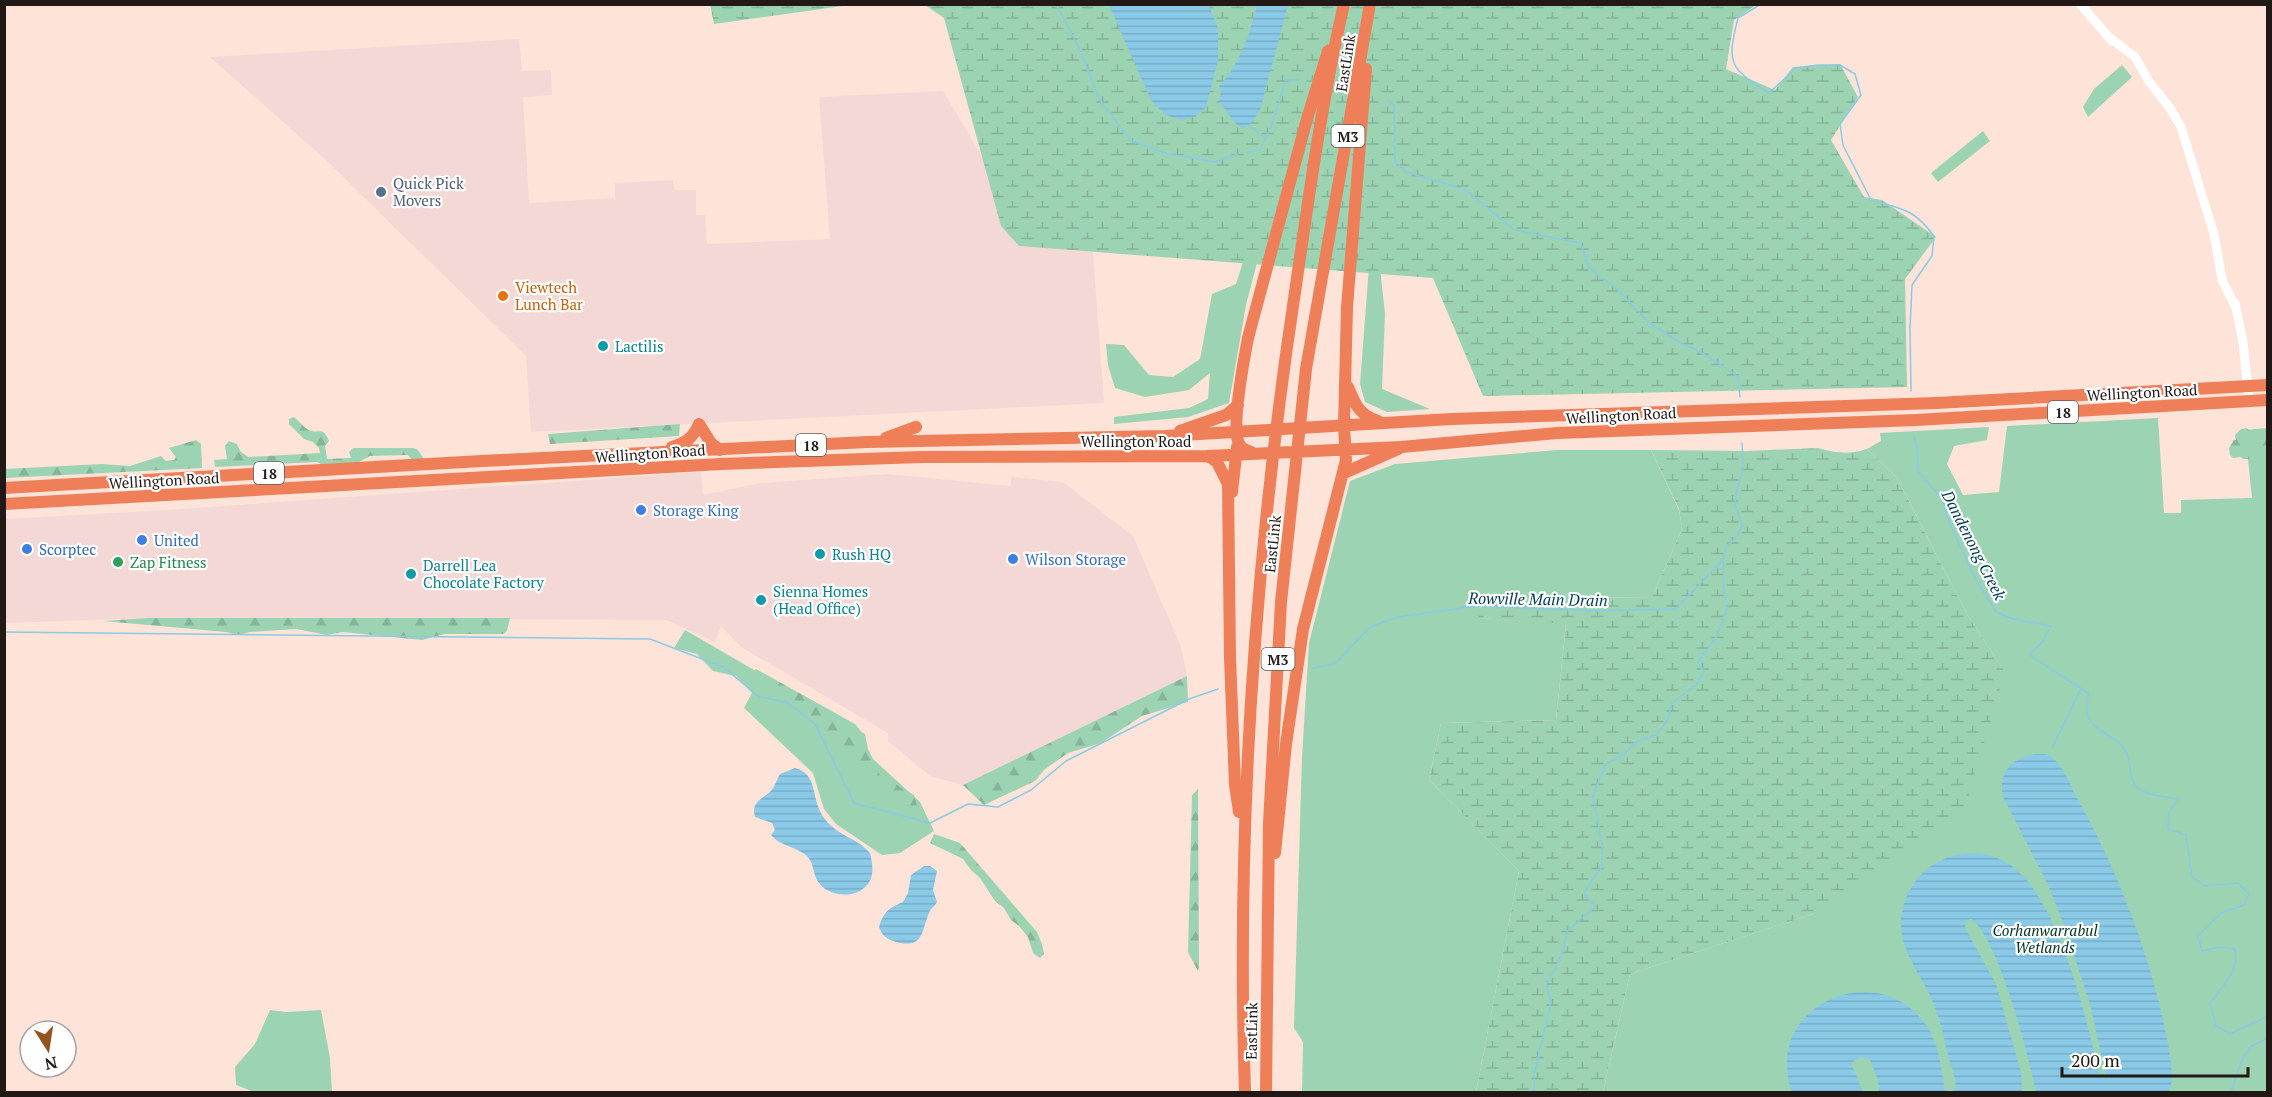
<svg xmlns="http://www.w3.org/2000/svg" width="2272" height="1097" viewBox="0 0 2272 1097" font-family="'PT Serif',serif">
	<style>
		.commercial { fill: #f3d8d6 }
		.green { fill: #9cd3b3 }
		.forest { fill: url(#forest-firs) }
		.wetland { fill: url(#wetland-marsh) }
		.water { fill: url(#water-rules) }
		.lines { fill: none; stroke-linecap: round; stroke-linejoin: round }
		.stream { stroke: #8acae7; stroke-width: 1.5 }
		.secondary { stroke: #fff; stroke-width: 9 }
		.highway { stroke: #ee7f58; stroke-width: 12 }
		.service-dot { fill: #5c6f8a; stroke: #fff; stroke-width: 2 }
		.food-dot { fill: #e8710a; stroke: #fff; stroke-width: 2 }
		.culture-dot { fill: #0f9aa8; stroke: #fff; stroke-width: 2 }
		.shop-dot { fill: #3f7fe0; stroke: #fff; stroke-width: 2 }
		.leisure-dot { fill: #2e9e5b; stroke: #fff; stroke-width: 2 }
		.labels { text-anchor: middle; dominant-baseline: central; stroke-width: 4.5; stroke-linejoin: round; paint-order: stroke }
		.shield { fill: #fff; stroke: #645d5b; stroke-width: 1.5 }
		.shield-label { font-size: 14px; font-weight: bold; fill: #221815 }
		.street-label { font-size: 15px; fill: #221815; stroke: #fff }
		.service-label { font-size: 15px; fill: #4e5e75; stroke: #fff; text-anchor: start }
		.food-label { font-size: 15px; fill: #c56008; stroke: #fff; text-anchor: start }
		.culture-label { font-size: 15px; fill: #0d838f; stroke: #fff; text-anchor: start }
		.shop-label { font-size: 15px; fill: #366cbe; stroke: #fff; text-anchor: start }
		.leisure-label { font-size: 15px; fill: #27864d; stroke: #fff; text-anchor: start }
		.park-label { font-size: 15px; font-style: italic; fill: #01321d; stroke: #fff }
		.water-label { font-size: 16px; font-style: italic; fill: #013b4f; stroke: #fff }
	</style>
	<defs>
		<pattern id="forest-firs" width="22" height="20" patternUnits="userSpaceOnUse" patternTransform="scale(1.5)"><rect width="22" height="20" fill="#9cd3b3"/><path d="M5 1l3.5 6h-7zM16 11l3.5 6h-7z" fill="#86b499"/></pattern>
		<pattern id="wetland-marsh" width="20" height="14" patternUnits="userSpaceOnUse" patternTransform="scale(1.5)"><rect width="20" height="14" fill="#9cd3b3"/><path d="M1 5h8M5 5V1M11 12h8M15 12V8" fill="none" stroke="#86b499"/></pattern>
		<pattern id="water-rules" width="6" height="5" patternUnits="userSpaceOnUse" patternTransform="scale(1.5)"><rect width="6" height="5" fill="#8acae7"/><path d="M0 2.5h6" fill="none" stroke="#77adc5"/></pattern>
	</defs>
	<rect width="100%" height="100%" fill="#fee3d8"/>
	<path class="commercial" d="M519,39L522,71L551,70L552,95L523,97L529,203L615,198V183L673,180L674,190H696V215H705L707,244L830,239L819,97L943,91L984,160L1001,226L1019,246L1093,252L1104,403L531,432L526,356L327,161L210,57Z
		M701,472L703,495L761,483L887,474L1010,486L1012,477L1063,482L1133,536L1181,647L1187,676L963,785L930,776L888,741V733L741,647L721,626L715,642L666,620L148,618L5,623V519L168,510Z"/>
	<path class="green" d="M2122,65L2132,77L2088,117L2083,107L2094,89Z
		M1983,131L1990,141L1938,182L1931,173Z
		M1276,158L1283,163L1246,305L1229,403L1188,417L1114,424V417L1189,408L1208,399L1210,373L1189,390L1145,397L1115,388L1108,365L1106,344L1124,345L1149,375L1173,377L1200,359L1212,294L1236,284Z
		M1378,249L1385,314L1382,389L1430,409L1387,412L1365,402L1360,384L1370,254Z
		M2158,418L2164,513H2181V500L2252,498L2245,430L2267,428V1092H1603L1630,974L1813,914L2005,672L1968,616L1897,478L1867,449L1881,441L1880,433L1989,427L1987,440L1954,446L1947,464L1963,495L1999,492L2007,426Z
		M1557,450H1651L1679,510L1682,529L1652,597L1480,599L1479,618L1566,623L1556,720L1441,723L1429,780L1519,871L1476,1092H1302L1303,1042L1294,1028L1302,757L1309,643L1350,481L1395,464Z
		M685,630L865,734L868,749L873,759L920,802L934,831L900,853L882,855L836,824L824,809L813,773L744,708L752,693L736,676L713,671L697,654L674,648Z
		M270,1010L286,1012L321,1010L330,1058L332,1092H254L236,1085L235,1067L255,1044Z"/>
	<path class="forest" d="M294,417C299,421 304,428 309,430C320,435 322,425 329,441L325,446L327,459L351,458L349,452L353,448H413L417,449L424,459L412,460L408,455L370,456L357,463L321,464L317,462L215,467L214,460L227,459L225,446L229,441L237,444L240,451L248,457L320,453L319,448L313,442L304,439L289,424V419Z
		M680,424L679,436L550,444L548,434Z
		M2246,428L2260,438L2267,439V447L2265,451L2254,452L2250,440L2249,459H2243L2241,457L2233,458L2230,455L2229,448L2234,440H2236L2235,435L2241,429Z
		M196,440L201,444L202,468L5,478V469L102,464L130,466L161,456L166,461L174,460L176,457L169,448Z
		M148,618H510L507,631L503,634H445L422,640L343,632L327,635L296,629L250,632L238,635L226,632L103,621Z
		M756,669L855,724L860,730L868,752L881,777L886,775L901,788L914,795L918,809L917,819L909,816L901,804L896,803L883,793L875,777L864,769L853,756L843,751L828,738L816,721L796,704L776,693L767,681L753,676Z
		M1187,676L1188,702L1142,716L1101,743L1068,753L1045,769L1035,781L984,805L963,785Z
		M1198,789L1199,967L1198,971L1188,952L1192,795Z
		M934,834L960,843L1037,932L1042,944L1044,954L1040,958L1033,953L1028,937L1019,926L1011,920L1004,908L995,901L980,878L971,870L963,859L930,843Z"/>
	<path class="wetland" d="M710,4H850V5L714,24Z
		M925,5H1756L1734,20L1726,69L1775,90L1793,67L1840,64L1858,97L1831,140L1864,197L1882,200L1936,237L1905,279L1907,387L1483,396L1433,278L1019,246L1001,226L944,18Z
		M1818,448C1837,453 1848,455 1867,449L1897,478L1968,616L2005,672L1965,808L1813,914L1630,974L1603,1092H1476L1519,871L1429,780L1441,723L1556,720L1566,624L1478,618L1480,599L1652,597L1682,529L1679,509L1651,450L1747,451Z"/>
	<path class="water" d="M1109,5H1209L1218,29V60L1206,107L1195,117L1180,120L1164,114L1151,100Z
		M1257,5H1288L1260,110L1253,121L1244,128L1236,124L1219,102L1221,92L1219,86C1240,65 1250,32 1257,5Z
		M2035,754C2041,754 2047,753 2052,757C2063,766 2070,784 2076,796C2118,871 2150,954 2167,1038C2170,1055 2175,1076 2169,1092H2036C2029,1058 1998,937 1971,919L1966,921L1965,928L1996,984L2021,1072L2022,1092H1879L1878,1080L1870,1060L1860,1057L1851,1063L1863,1092H1792C1760,1005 1881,953 1928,1028C1940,1047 1941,1069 1945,1090L1951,1092L1954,1090C1958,1081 1952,1069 1949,1059C1944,1039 1940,1017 1931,998C1916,966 1891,939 1905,901C1913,878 1932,860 1957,855C1979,850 2003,856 2020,873C2063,915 2085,1016 2100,1075L2102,1078H2106L2091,1008L2066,930L2048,885L2003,797C1998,773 2011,758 2035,754Z
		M795,768C818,774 811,797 822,815C835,836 857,837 870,853C873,865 875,880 864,888C850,900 823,895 816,878C813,871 813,862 807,856C797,847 780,846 771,835L775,830L772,823L755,817C751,802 761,800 771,791C775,786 777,779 780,774Z
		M924,866H930L937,871L933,890L937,902C935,906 930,909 929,913C921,932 924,949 896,942C887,939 882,936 879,927C884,911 889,908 903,902L908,893L911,875Z"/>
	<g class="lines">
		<path class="stream" d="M1056,4L1082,54L1099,99L1131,141L1168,154L1216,162L1237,154
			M1761,4L1738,18C1726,65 1730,68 1769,93L1796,68L1818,65H1840L1855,74L1861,95L1840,124L1843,145L1871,200C1903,209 1914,209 1934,236L1932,256L1912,285L1910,328L1911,391
			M1388,100L1394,105L1395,161L1406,172L1466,190L1514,230L1581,243L1589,268L1618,290L1648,322L1682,344L1695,349L1723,366L1738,377L1740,397
			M1249,125L1265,138
			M1247,152L1260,150L1271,127L1286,80H1299
			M1914,436L1917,448L1918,471L1943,500L1949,522L1975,578L1996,612L2013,619L2051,626L2043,641L2030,655L2088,693C2088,699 2086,706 2087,712C2089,731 2115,734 2125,750C2133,762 2126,782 2142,791C2152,796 2166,797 2178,799L2169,812L2168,829L2186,835L2192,877L2205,886L2238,883L2249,894L2244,905L2221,913L2198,936L2202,951L2220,947L2235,949C2239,972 2223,986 2210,1003L2216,1026L2230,1034L2266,1017L2268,1018
			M4,632L650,639L723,667L758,696L788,703L815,724L854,803L930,823L968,804L998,807L1031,790L1066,761L1189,699L1218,689
			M1313,668L1335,664L1370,627L1398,617L1476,606L1595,611L1676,609L1723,560
			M2052,748L2081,689
			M1535,1092L1534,1074L1551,1002L1546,983L1556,968L1563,950L1567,931L1595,907L1584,893L1602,866V844L1593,796L1605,765L1623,755L1636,742L1656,735L1667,721L1672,703L1697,684L1704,672L1698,662L1717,636L1728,606L1724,592L1723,560L1726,547L1737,537L1742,525L1735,504L1737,489L1743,471L1742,443
			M2231,1092L2241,1062L2250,1047L2268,1038"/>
		<path class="secondary" d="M2080,4L2112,41
			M2109,37L2135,57L2150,83L2170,108L2181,127L2214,234L2222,280L2236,308
			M2235,303L2243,342L2249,401"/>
		<path class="highway" d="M1348,387C1355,404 1359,415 1378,421
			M699,424L711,443L720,450
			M1180,431L1226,415L1238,405
			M886,438L916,427
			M672,447C686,443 693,438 699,424
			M1251,452C1245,450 1240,448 1238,441C1232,422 1244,359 1248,338L1307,119L1328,51
			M1208,456L1217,462L1228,484L1230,658L1235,785L1239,812
			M1344,473L1398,449
			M4,488L482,461L867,442L1165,436L1452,419L1936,403L2268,385
			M1232,492L1237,447
			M4,504L721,464L922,457L1208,456L1401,447L1557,433L1916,420L2268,400
			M1275,853L1286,744L1303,629L1346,460L1344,426L1347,307L1366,69
			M1245,1092C1236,824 1255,557 1295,292C1309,196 1322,99 1344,4
			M1266,1092L1269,823L1281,602L1306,369L1370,4"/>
	</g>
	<circle class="service-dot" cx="381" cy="192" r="6"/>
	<circle class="food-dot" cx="503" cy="296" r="6"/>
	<g class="culture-dot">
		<circle cx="603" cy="346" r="6"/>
		<circle cx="820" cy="554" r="6"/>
		<circle cx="411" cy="574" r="6"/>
		<circle cx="761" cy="600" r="6"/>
	</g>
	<g class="shop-dot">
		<circle cx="641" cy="510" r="6"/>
		<circle cx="142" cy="540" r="6"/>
		<circle cx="27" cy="549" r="6"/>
		<circle cx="1013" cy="559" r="6"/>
	</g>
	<circle class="leisure-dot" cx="118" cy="562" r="6"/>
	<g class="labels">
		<g class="shield">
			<rect x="1331.5" y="125" width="33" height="22" rx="4.5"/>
			<rect x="2048" y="401" width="30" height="22" rx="4.5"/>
			<rect x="796" y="434" width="30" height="22" rx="4.5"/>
			<rect x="254" y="462" width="30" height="22" rx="4.5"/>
			<rect x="1261.5" y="648" width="33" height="22" rx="4.5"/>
		</g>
		<g class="shield-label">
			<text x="1348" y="136">M3</text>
			<text x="2063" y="412">18</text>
			<text x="811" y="445">18</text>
			<text x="269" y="473">18</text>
			<text x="1278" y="659">M3</text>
		</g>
		<g class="street-label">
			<text transform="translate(1345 63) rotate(-81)">EastLink</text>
			<text transform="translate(2142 392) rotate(-3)">Wellington Road</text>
			<text transform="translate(1621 415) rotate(-3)">Wellington Road</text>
			<text x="1136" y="441">Wellington Road</text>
			<text transform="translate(650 453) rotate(-4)">Wellington Road</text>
			<text transform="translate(164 480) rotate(-3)">Wellington Road</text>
			<text transform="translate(1272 544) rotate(-84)">EastLink</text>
			<text transform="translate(1251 1031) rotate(-89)">EastLink</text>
		</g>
		<g class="service-label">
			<text x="393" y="183">Quick Pick<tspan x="393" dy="17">Movers</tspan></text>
		</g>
		<g class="food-label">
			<text x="515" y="287">Viewtech<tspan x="515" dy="17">Lunch Bar</tspan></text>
		</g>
		<g class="culture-label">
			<text x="615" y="346">Lactilis</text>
			<text x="832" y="554">Rush HQ</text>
			<text x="423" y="565">Darrell Lea<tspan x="423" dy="17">Chocolate Factory</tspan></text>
			<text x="773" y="591">Sienna Homes<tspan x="773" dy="17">(Head Office)</tspan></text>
		</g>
		<g class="shop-label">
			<text x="653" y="510">Storage King</text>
			<text x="154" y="540">United</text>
			<text x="39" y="549">Scorptec</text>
			<text x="1025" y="559">Wilson Storage</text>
		</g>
		<g class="leisure-label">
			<text x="130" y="562">Zap Fitness</text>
		</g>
		<g class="park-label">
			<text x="2045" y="930">Corhanwarrabul<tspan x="2045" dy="17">Wetlands</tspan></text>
		</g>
		<g class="water-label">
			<text transform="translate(1974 545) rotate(63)">Dandenong Creek</text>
			<text transform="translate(1538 599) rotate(1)">Rowville Main Drain</text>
		</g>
	</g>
	<rect width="2272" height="1097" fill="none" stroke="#221815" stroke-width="12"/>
	<g transform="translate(48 1049) rotate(168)"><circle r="28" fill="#ffffff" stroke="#a7a3a1" stroke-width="1.5"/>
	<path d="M0-4.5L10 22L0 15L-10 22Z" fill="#93531c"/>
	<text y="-9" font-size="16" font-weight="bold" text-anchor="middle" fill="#221815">N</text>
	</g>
	<path d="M2062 1067v9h186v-9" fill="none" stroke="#221815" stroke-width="3"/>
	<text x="2071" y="1067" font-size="18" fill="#221815" stroke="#ffffff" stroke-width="4.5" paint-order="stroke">200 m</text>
</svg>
